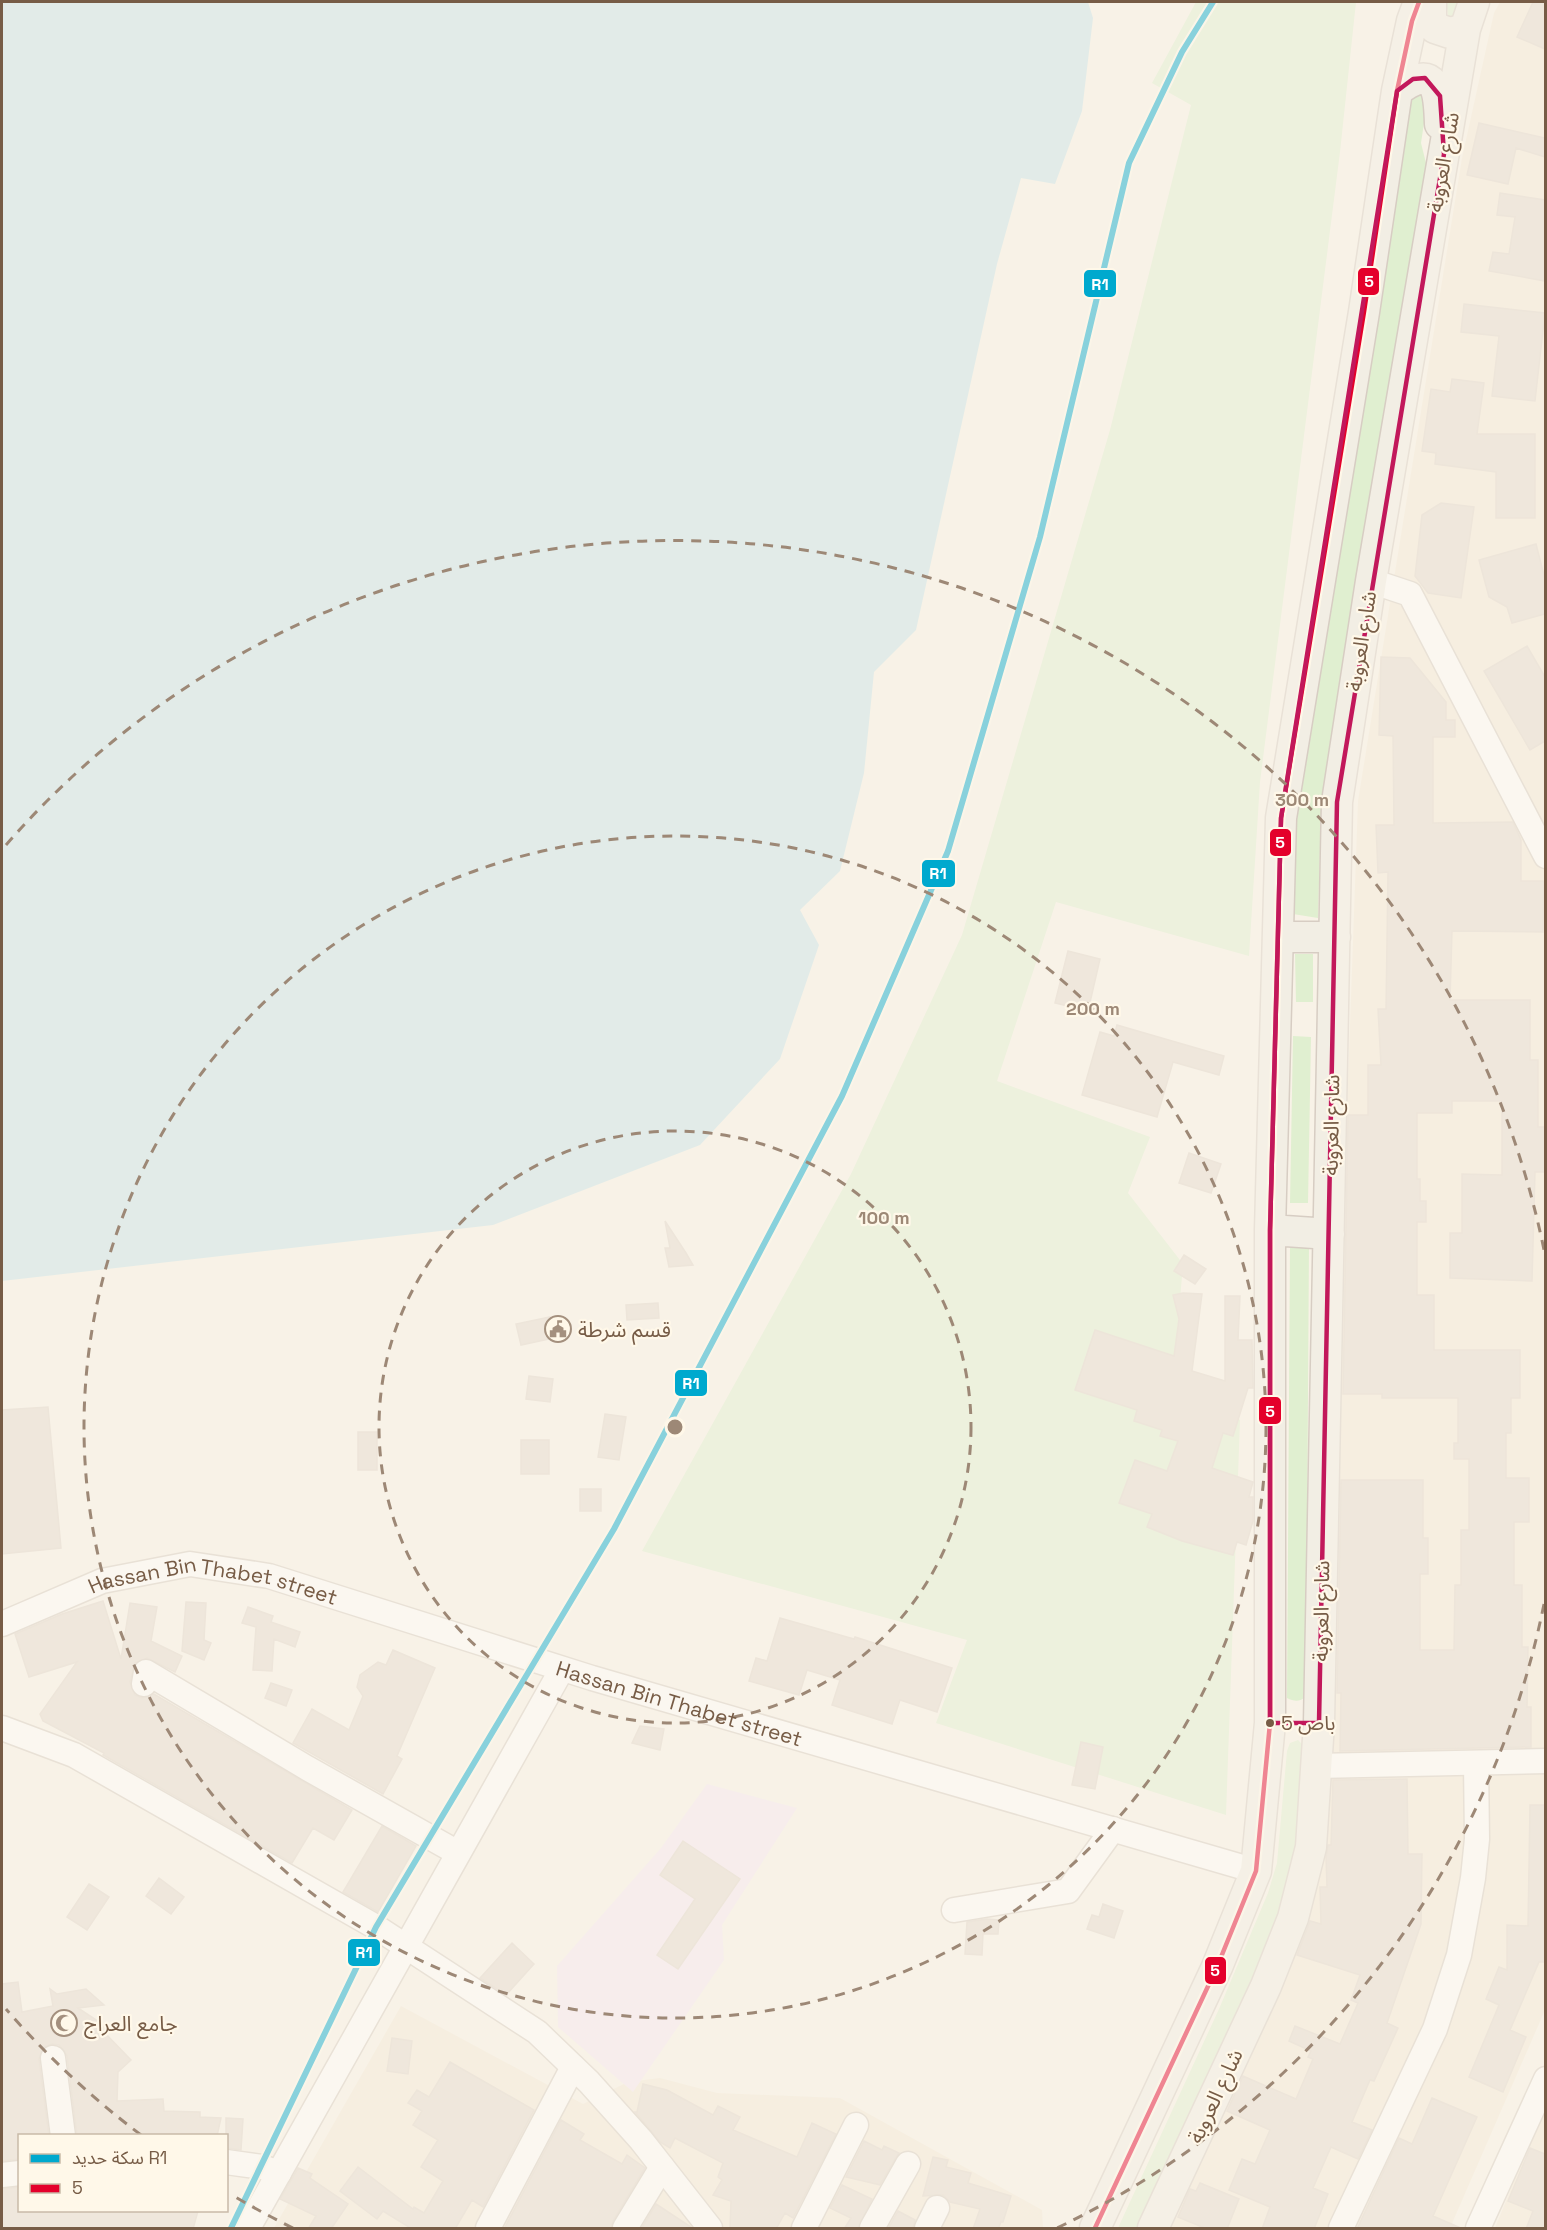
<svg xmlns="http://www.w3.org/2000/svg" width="1547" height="2230" viewBox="0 0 1547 2230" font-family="'Space Grotesk','Noto Sans Arabic',sans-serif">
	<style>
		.residential { fill: #f4e9d7 }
		.education { fill: #f5e7f1 }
		.green { fill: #e0efd0 }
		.water { fill: #c8e3e8 }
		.building { fill: #e4dace; stroke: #e1d5c9; stroke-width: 1.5 }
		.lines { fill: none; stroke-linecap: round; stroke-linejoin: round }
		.minor-casing { stroke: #d7cdc2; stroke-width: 27 }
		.major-casing { stroke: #d7cdc3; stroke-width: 33 }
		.minor { stroke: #fefdfb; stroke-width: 24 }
		.major { stroke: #f2eee4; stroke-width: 30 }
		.bus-1-casing { stroke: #fff8e9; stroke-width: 9 }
		.bus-1 { stroke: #e4002b; stroke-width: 4.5 }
		.rail-1-casing { stroke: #fff8e9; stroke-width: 10 }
		.rail-1 { stroke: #00a9ce; stroke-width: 6 }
		.marked { fill: none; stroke: #c2185b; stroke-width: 4.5; stroke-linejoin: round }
		.ring { fill: none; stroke: #9d8876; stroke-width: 3; stroke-dasharray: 10 8 }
		.bus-dot { fill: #775c46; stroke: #fff8e9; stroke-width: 2 }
		.labels { text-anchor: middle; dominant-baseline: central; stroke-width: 4.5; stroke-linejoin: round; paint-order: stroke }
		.bus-label { font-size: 20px; fill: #775c46; stroke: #fff8e9; text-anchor: start }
		.street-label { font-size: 21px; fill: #775c46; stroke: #fff8e9 }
		.poi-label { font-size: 21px; fill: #775c46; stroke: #fff8e9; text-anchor: start }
		.centre { fill: #9d8876; stroke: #fff8e9; stroke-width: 3 }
		.ring-label { font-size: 18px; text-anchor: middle; font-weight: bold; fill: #9d8876; stroke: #fff8e9; stroke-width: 4.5; stroke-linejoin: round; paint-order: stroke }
		.line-badge { stroke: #fff8e9; stroke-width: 2 }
		.badge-label { font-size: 16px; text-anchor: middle; font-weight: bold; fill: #fff }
	</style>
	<rect width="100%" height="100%" fill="#f8f2e7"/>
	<path class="residential" d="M1500,2H1545V2010L1450,2228H1161L1298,1925L1325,1726L1358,801L1462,158L1494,13Z
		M401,2006L583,2104L628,2082L660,2078L717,2093L840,2098L1042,2210L1043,2228H274Z
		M1545,2105V2228H1495Z"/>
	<path class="education" d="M707,1784L797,1808L722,1925L724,1960L633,2092L558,2027L557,1966L661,1848Z"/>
	<path class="green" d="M1196,2H1356L1340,152L1260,782L1249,956L1056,902L997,1081L1150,1137L1128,1193L1183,1264L1175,1359L1240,1420L1226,1815L936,1723L967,1640L642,1551L851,1174L962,935L1110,430L1191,105L1152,83Z
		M1446,2H1464L1460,13L1449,21Z
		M1415,93H1421L1427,103L1421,143L1429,175L1321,812L1318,918L1293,914L1297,820L1376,331L1408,106Z
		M1295,954H1313V1002H1296Z
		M1293,1036L1311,1037L1308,1203H1290Z
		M1290,1245H1309L1306,1696C1300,1702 1295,1702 1287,1698Z
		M1298,1740L1305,1747L1301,1828L1290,1877L1273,1932L1139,2228H1118L1219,2009L1268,1893L1277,1863L1287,1751L1290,1743Z"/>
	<path class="water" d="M2,2H1088L1093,18L1082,111L1055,184L1021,178L997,264L916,630L874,672L864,773L840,871L800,910L819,945L780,1059L700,1145L493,1225L2,1281Z"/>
	<path class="building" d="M1533,2H1545V49L1517,37Z
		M1479,123L1545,138V157L1516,148L1508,184L1467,175Z
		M1500,193L1545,200V281L1489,271L1493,252L1509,254L1515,217L1497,215Z
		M1464,304L1545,313L1535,401L1492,396L1499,336L1461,332Z
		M1452,379L1484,383L1477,434H1535V518H1496V472L1435,464L1436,453L1422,451L1431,389L1450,392Z
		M1441,503L1474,507L1461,598L1428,593L1415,576L1422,515Z
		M1536,544L1545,579V614L1512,623L1507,607L1489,597L1479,560Z
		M1527,646L1545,677V741L1530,750L1484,671Z
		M1381,657L1410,658L1446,702V720H1455V737H1433V823L1513,822L1521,840V881H1544L1543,932L1452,931L1450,1000H1530V1060H1538V1127H1545V1172H1535L1532,1281L1450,1278V1233H1462V1174L1502,1175V1101H1452V1113H1417V1179H1420V1201H1426V1222H1417V1295H1434V1350H1520V1398H1511V1433H1506V1478H1529V1522H1514V1585H1522V1647H1528L1527,1707H1531V1747L1340,1751L1341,1693H1337L1341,1480H1423V1538H1428V1574H1420V1650H1454L1455,1585H1461V1530H1469V1459H1454V1443H1458V1398H1382V1394H1343L1348,1115H1368V1065H1381L1378,1009H1386L1388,872L1378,873L1376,825H1394L1393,736L1379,735Z
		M1068,951L1100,959L1088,1011L1055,1003Z
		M1117,1025L1224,1056L1219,1075L1173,1062L1157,1117L1082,1095L1100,1032L1114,1036Z
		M1189,1153L1221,1164L1211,1193L1179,1183Z
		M665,1221L686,1253L693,1265L669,1267L665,1248H670Z
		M1184,1255L1206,1269L1195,1284L1174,1271Z
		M1183,1293L1202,1294L1192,1371L1225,1381V1296H1240L1238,1340H1252L1253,1388H1248L1233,1436L1223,1433L1212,1468L1253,1482L1249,1497H1253V1521L1246,1545L1237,1542L1233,1555L1182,1541L1147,1527L1152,1514L1119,1503L1135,1460L1167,1471L1178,1441L1160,1436L1162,1430L1134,1421L1137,1410L1075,1390L1095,1330L1174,1356L1179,1319L1173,1295Z
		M658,1303L659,1318L627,1320L626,1305Z
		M550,1317L554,1338L521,1345L516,1324Z
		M529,1376L553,1379L550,1402L526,1399Z
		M48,1407L61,1548L2,1554V1410Z
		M605,1414L626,1417L619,1460L598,1457Z
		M358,1432H377V1470H358Z
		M521,1440H549V1474H521Z
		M580,1489H601V1511H580Z
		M103,1601L121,1659L130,1603L157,1607L151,1641L182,1656L175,1672L147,1658L135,1663L130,1682L135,1695L142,1698L154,1694L352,1810L334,1840L313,1828L292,1863L103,1755L104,1753L43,1721L40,1714L77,1662L29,1677L15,1634L62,1614Z
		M186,1602L206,1603L204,1640L211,1643L204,1660L182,1651Z
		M248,1607L273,1616L271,1622L300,1632L295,1647L274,1639L272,1671L253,1670L256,1627L242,1623Z
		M780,1618L854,1639L855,1637L952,1668L937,1712L900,1700L892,1724L832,1705L840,1680L807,1670L799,1695L749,1681L756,1658L767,1661Z
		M393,1650L435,1668L397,1756L402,1759L383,1794L293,1743L312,1709L349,1730L363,1696L357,1687L360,1675L378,1662L386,1665Z
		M271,1683L292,1690L286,1706L265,1698Z
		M640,1726L664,1729L660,1750L632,1743Z
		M1081,1742L1103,1747L1095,1789L1072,1785Z
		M1407,1779L1408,1854H1422L1421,1924L1387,2023L1398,2028L1374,2081L1370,2080L1352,2122L1372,2130L1358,2159L1331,2147L1313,2188L1328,2194L1314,2229H1262L1270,2207L1229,2190L1242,2159L1255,2164L1270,2130L1227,2111L1243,2076L1296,2099L1313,2059L1308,2057L1311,2051L1289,2041L1295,2026L1340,2044L1358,2003L1351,2000L1360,1975L1297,1955L1310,1921L1321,1924L1320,1887H1327L1326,1857L1328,1845H1331L1333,1780Z
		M1530,1805H1545V1962H1539L1510,2030L1526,2037L1503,2092L1469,2077L1499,2005L1486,1999L1499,1967L1507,1970V1925L1528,1926Z
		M382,1826L416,1846L378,1912L343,1892Z
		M683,1841L740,1879L678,1969L657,1955L695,1899L660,1875Z
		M159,1878L184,1897L171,1914L146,1896Z
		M89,1884L109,1897L87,1930L67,1917Z
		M1103,1904L1123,1911L1114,1938L1087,1929L1092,1915L1099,1917Z
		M987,1919L999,1920L998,1934H983L982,1955L965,1954L967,1922Z
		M512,1943L534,1964L506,1995L480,1978Z
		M18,1982L22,2012L53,2006L50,1989L57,1994L86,1989L104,2005L78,2008L110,2029L105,2033L131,2060L118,2072L117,2101L163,2099L164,2111L200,2112V2117L221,2118L217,2136H77L67,2056L59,2045L52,2044L44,2047L39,2059L49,2136H20V2159L2,2161V1984Z
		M392,2038L412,2041L408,2074L387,2071Z
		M450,2062L534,2110L483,2207L472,2200L455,2229H412L383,2211L377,2219L340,2191L358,2167L413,2209L414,2207L424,2213L443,2181L421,2167L438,2140L413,2125L422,2111L408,2103L417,2090L429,2097Z
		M643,2084L667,2090L713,2115L718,2106L740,2117L733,2130L797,2157L812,2123L836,2134L793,2218L785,2213L776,2229H730L731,2201L713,2195L722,2180L718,2177L723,2163L675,2138L670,2148L660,2142L635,2112H637Z
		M1432,2098L1477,2117L1433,2216L1463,2229H1357L1399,2138L1412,2144Z
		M226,2118L243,2119L241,2150L226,2148Z
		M561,2120L584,2134L580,2140L622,2164L627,2155L645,2168L613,2221L611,2229H504Z
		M864,2141L882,2150L884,2146L899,2153L880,2185L846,2177Z
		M1530,2148L1545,2154V2229H1526L1533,2211L1508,2201Z
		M933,2157L948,2160L946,2167L971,2173L968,2183L1011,2196L1003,2222H1001L998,2229H973L980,2209L950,2202L943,2195L923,2196Z
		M298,2168L312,2174L310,2178L348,2204L331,2229H308L316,2216L280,2199Z
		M1200,2183L1239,2199L1227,2229H1207L1178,2217L1190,2189L1196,2191Z
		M842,2185L872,2199L858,2229H844L851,2218L830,2208Z
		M20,2187V2211H198L193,2229H2V2189Z
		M656,2204L691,2227L692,2229H641Z
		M898,2211L915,2220L913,2229H888Z"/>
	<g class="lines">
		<defs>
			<g id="minor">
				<path d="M1371,581L1410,594L1546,856"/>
				<path id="s1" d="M2,1624L102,1581L190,1564L269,1576L592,1678L1256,1871"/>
				<path d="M144,1684L146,1672L307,1768L458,1853"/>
				<path d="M2,1728L74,1755L376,1927L537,2032L589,2082L641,2140L710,2228"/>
				<path d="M1316,1766L1546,1761"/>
				<path d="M954,1910L1068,1891L1113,1829"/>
				<path d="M53,2058L63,2136"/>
				<path d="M226,2162L262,2167L279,2173"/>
				<path d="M2,2175L20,2173"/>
				<path d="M248,2228L562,1669"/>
				<path d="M488,2228L573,2067"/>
				<path d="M625,2228L662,2167"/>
				<path d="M804,2228L856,2125"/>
				<path d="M872,2228L908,2164"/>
				<path d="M927,2228L937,2208"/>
				<path d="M1341,2228L1435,2029L1459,1955L1473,1878L1477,1839L1476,1764"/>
				<path d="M1478,2228L1546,2079"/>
			</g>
			<path id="major" d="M1431,2V18L1435,28L1450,33L1465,29
				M1397,91C1436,61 1439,90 1440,124
				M1279,937H1335
				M1270,1230L1329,1234
				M1095,2228L1217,1967L1256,1871L1270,1723V1230L1281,818L1364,312L1397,91L1412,21L1419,2
				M1153,2228L1266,1986L1293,1918L1311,1847L1319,1723L1337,802L1371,581L1465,29L1474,2"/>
		</defs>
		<use href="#minor" class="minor-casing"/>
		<use href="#major" class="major-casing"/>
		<use href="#minor" class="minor"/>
		<use href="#major" class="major"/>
		<defs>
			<path id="bus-1" d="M1095,2228L1217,1967L1256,1871L1270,1723V1230L1281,818L1364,312L1397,91L1412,21L1419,2"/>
		</defs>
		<use href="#bus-1" class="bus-1-casing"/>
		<use href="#bus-1" class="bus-1"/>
		<defs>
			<path id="rail-1" d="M231,2228L376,1927L614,1529L842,1096L948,851L1040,537L1129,163L1182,52L1213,2"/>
		</defs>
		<use href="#rail-1" class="rail-1-casing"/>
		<use href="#rail-1" class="rail-1"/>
	</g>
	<path d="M0 0H1547V2230H0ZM1425,78L1440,96L1444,154L1337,802L1319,1723H1270V1230L1281,818L1397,91L1413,79Z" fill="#f8f2e7" fill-opacity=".55" fill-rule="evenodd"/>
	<path class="marked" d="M1425,78L1440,96L1444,154L1337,802L1319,1723H1270V1230L1281,818L1397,91L1413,79Z"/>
	<g class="ring">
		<circle cx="675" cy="1427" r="296"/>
		<circle cx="675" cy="1427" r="591"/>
		<path d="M1544 1604A887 887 0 0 1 1057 2228M293 2228A887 887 0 0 1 232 2195M141 2135A887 887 0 0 1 6 2009M6 845A887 887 0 0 1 1544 1250"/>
	</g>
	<defs>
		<symbol id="civic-ring" viewBox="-11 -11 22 22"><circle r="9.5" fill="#fff8e9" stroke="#a4907e" stroke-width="1.5"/><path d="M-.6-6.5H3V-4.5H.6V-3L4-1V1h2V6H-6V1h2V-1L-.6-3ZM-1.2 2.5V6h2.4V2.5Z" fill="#a4907e"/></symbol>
		<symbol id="mosque-ring" viewBox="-11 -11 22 22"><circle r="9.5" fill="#fff8e9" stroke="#a4907e" stroke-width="1.5"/><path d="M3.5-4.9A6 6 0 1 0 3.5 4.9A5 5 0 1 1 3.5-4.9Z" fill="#a4907e"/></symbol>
	</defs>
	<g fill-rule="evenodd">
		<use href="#civic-ring" x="543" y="1314" width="30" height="30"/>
		<use href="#mosque-ring" x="49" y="2008" width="30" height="30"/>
	</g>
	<circle class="bus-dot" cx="1270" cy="1723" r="5"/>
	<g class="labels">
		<g class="bus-label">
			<text x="1281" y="1723">باص 5</text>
		</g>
		<g class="street-label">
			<text transform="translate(1443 162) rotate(-80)">شارع العروبة</text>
			<text transform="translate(1361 641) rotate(-81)">شارع العروبة</text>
			<text transform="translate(1331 1125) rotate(-89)">شارع العروبة</text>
			<text stroke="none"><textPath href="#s1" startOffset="222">Hassan Bin Thabet street</textPath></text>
			<text transform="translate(1321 1611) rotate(-89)">شارع العروبة</text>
			<text stroke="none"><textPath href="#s1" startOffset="708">Hassan Bin Thabet street</textPath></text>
			<text transform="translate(1215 2096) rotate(-65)">شارع العروبة</text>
		</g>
		<g class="poi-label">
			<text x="578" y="1329">قسم شرطة</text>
			<text x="84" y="2023">جامع العراج</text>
		</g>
	</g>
	<circle cx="675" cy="1427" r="9" class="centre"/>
	<g class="ring-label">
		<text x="1302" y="806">300 m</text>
		<text x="1093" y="1015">200 m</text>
		<text x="884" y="1224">100 m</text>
	</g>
	<g class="line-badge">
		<rect x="1357" y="267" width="23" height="29" rx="6" fill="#e4002b"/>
		<rect x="1083" y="269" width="34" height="29" rx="6" fill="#00a9ce"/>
		<rect x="1269" y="828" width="23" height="29" rx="6" fill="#e4002b"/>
		<rect x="921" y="859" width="35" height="29" rx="6" fill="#00a9ce"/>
		<rect x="674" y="1369" width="34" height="28" rx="6" fill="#00a9ce"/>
		<rect x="1258" y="1396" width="24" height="29" rx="6" fill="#e4002b"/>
		<rect x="347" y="1938" width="34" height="29" rx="6" fill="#00a9ce"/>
		<rect x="1204" y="1956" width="23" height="29" rx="6" fill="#e4002b"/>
	</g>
	<g class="badge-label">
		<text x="1369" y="287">5</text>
		<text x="1100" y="290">R1</text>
		<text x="1280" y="848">5</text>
		<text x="938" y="879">R1</text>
		<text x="691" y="1389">R1</text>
		<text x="1270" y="1417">5</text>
		<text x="364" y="1958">R1</text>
		<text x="1215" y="1976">5</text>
	</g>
	<rect width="1547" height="2230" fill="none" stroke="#775c46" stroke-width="6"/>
	<rect x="18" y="2134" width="210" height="78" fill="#fff8e9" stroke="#c9baa8" stroke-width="1.5"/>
	<rect x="30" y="2154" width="30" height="9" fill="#00a9ce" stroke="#c9baa8" stroke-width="1.5"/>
	<text x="72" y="2164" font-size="18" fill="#775c46">سكة حديد R1</text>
	<rect x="30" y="2184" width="30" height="9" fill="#e4002b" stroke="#c9baa8" stroke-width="1.5"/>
	<text x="72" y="2194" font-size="18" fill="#775c46">5</text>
</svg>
